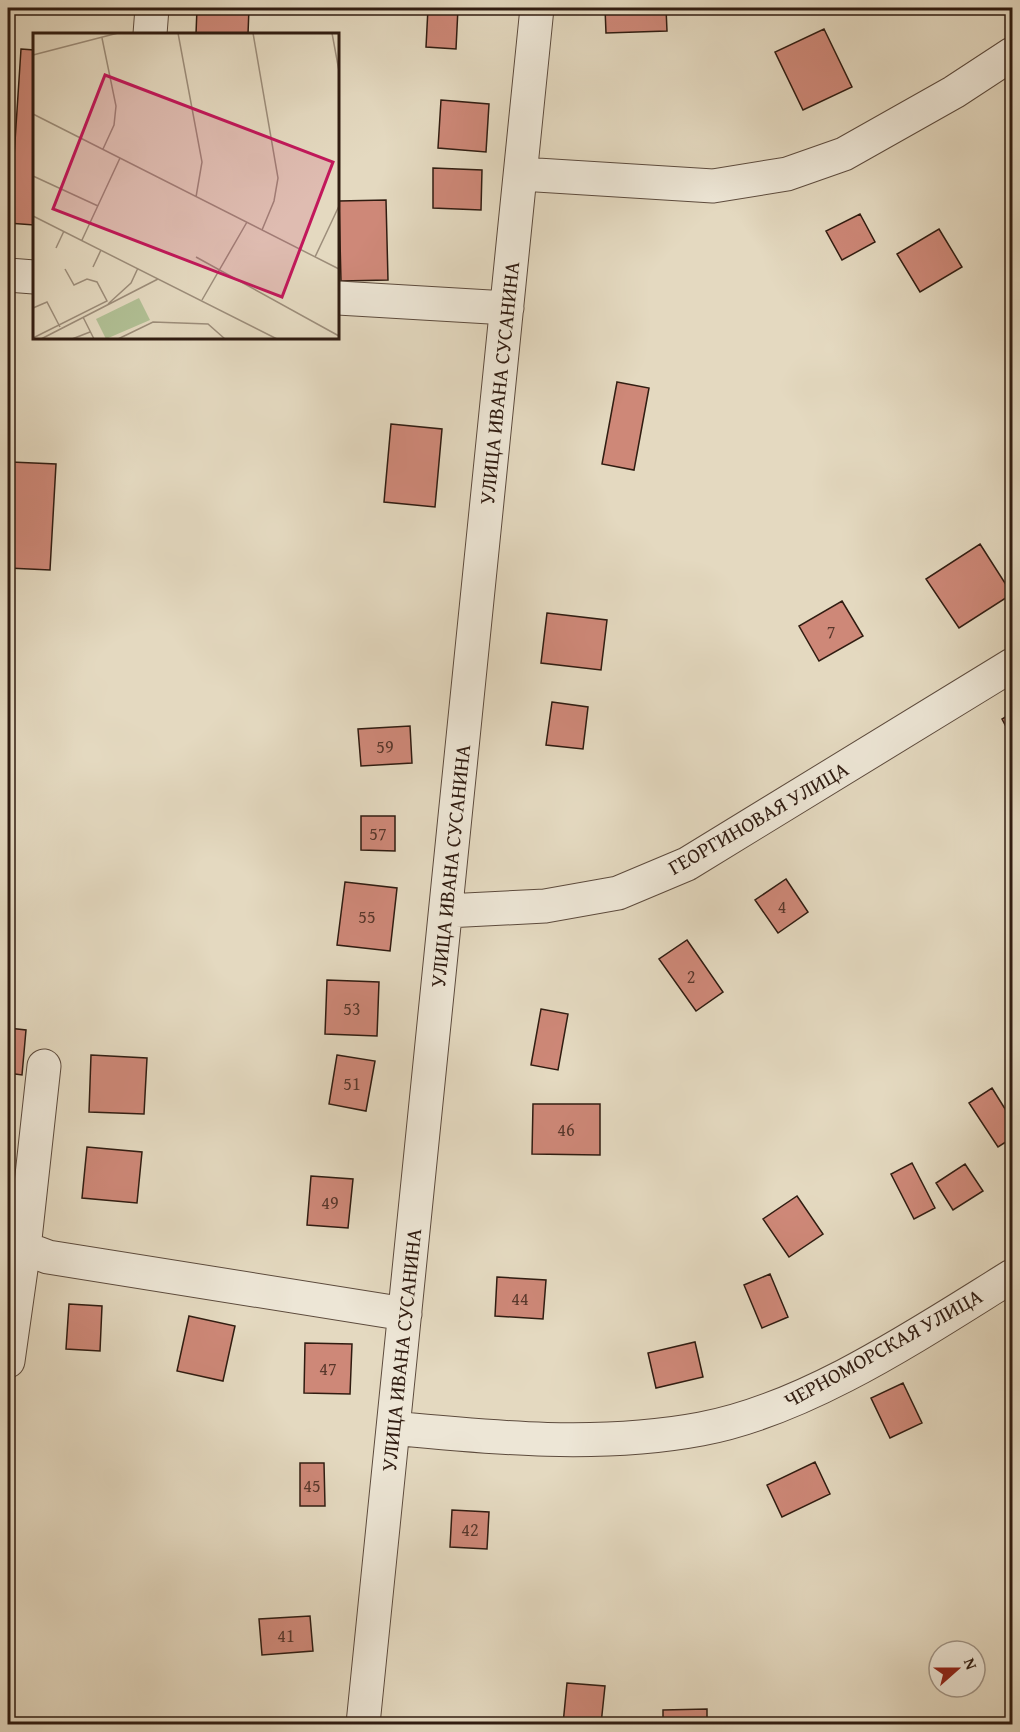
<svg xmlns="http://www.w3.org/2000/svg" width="1020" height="1732" viewBox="0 0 1020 1732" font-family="'Gentium Book Plus',serif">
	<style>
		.building { fill: #ce8878; stroke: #301c11; stroke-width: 1.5 }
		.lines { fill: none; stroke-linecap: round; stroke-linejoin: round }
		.minor-casing { stroke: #5d4b3d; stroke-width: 35 }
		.minor { stroke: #ede6d6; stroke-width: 33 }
		.labels { text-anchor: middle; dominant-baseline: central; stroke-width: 4.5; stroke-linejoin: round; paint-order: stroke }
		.number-label { font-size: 18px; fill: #58372b }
		.street-label { font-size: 21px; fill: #301c11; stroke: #ede6d6 }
		.inset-road { fill: none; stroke: #9c8d7a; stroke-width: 1.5 }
		.view { fill: #c2185b; fill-opacity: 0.15; stroke: #c2185b; stroke-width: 3 }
		.inset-edge { fill: none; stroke: #301c11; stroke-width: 3 }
	</style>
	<rect width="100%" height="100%" fill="#e4d9c0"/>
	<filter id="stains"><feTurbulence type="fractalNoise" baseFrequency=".00333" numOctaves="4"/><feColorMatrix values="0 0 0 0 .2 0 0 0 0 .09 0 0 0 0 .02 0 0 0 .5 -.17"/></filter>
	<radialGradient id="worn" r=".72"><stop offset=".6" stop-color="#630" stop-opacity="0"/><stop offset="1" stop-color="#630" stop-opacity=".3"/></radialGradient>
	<path class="building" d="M197,8H249L248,34H196Z
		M428,8H458L456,49L426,47Z
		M605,8H666L667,31L606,33Z
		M824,29L852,87L803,110L775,52Z
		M21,49L34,50V225L8,223V172H13Z
		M441,100L489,104L486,152L438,148Z
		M433,168L482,170L481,210L433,208Z
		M386,200L388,280L341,281L339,201Z
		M860,214L875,242L842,260L826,231Z
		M939,229L962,267L920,292L897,254Z
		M617,382L649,388L634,470L602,464Z
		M391,424L442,429L435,507L384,502Z
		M11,462L56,464L50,570L8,568Z
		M980,544L1012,594L959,628L926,579Z
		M842,601L863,636L819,661L799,626Z
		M547,613L607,620L601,670L541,663Z
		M552,702L588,707L583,749L546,745Z
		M1012,713V738L1002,719Z
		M410,726L412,763L361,766L358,729Z
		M361,816H395V851L361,850Z
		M786,879L808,912L778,933L755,900Z
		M345,882L397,888L390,951L337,945Z
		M687,940L723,992L696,1011L659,959Z
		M327,980L379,982L377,1036L325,1034Z
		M541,1009L568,1014L558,1070L531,1065Z
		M8,1028L26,1030L22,1075L8,1073Z
		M91,1055L147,1058L144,1114L89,1112Z
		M337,1055L375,1061L366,1111L329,1104Z
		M992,1088L1012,1120V1138L998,1147L969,1103Z
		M533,1104H600V1155L532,1154Z
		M87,1147L142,1152L137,1203L82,1198Z
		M912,1163L935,1208L914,1219L891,1174Z
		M965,1164L983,1191L953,1210L936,1183Z
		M311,1176L353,1179L348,1228L307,1225Z
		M797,1196L823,1234L789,1257L763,1219Z
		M770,1274L788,1317L762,1328L744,1285Z
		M497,1277L546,1280L543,1319L495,1316Z
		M69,1304L102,1306L100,1351L66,1349Z
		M189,1316L235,1326L223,1381L177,1371Z
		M695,1342L703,1377L656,1388L648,1353Z
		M305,1343L352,1344L350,1394L304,1393Z
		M903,1383L922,1423L890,1438L871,1398Z
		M815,1462L830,1494L782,1517L767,1485Z
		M300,1463H324L325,1506H300Z
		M452,1510L489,1512L487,1549L450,1547Z
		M310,1616L313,1651L262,1655L259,1619Z
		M567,1683L605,1686L601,1724H563Z
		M707,1709V1724H663V1710Z"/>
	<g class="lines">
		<defs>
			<path id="minor" d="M150,34L152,8
				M521,174L713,186L787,174L844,154L954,92L1012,54
				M8,275L34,277
				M338,298L507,308
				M446,911L545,906L618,893L687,864L1012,665
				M8,1249L24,1248L48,1257L405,1314
				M8,1361L24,1248L44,1066
				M393,1428C494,1438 600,1448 701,1429C808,1409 920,1333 1012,1276
				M363,1724L537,8"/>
		</defs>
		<use href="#minor" class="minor-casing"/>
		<use href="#minor" class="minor"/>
	</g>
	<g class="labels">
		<g class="number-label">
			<text x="831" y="631">7</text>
			<text x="385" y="746">59</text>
			<text x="378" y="833">57</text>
			<text x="782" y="906">4</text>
			<text x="367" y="916">55</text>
			<text x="691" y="976">2</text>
			<text x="352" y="1008">53</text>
			<text x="352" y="1083">51</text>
			<text x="566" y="1129">46</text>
			<text x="330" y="1202">49</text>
			<text x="520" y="1298">44</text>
			<text x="328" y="1368">47</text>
			<text x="312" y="1485">45</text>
			<text x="470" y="1529">42</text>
			<text x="286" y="1635">41</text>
		</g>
		<g class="street-label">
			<text transform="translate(499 383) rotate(-84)">УЛИЦА ИВАНА СУСАНИНА</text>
			<text transform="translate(758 818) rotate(-30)">ГЕОРГИНОВАЯ УЛИЦА</text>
			<text transform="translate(450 866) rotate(-84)">УЛИЦА ИВАНА СУСАНИНА</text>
			<text transform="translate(883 1348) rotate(-29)">ЧЕРНОМОРСКАЯ УЛИЦА</text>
			<text transform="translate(401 1350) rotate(-84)">УЛИЦА ИВАНА СУСАНИНА</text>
		</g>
	</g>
	<g transform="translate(33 33)">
		<rect width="306" height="306" fill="#e4d9c0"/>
		<path d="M106,265L117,287L73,306L63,286Z" fill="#b1c095"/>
		<path class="inset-road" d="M145,0L169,129L163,164M220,0L245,145L241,168L229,197M299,0L306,38M69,5L83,73L81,92L70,116M0,22L85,0M0,81L306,236M0,143L65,173M0,183L244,306M49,207L87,125M23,215L31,198M163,224L306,303M282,224L306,173M60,234L68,217M169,267L214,189M75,271L98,250L105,235M0,275L14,269L27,294M50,284L61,306M0,305L74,268L64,249L54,246L41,252L32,236M8,306L125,246M39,306L57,299M85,306L120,289L175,291L192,306"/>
		<path class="view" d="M72,42L300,129L249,264L20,176Z"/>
		<rect width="306" height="306" class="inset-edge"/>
	</g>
	<rect width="1020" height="1732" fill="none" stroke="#e4d9c0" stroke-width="30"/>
	<rect x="9" y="9" width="1002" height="1714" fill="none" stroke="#301c11" stroke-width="3"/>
	<rect x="15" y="15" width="990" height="1702" fill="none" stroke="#301c11" stroke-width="1.5"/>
	<g transform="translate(957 1669) rotate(69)"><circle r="28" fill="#ede6d6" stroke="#a19587" stroke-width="1.5"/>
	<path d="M0-4.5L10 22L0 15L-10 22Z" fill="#8f2418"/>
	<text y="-9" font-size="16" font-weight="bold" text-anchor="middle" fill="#301c11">N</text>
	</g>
	<rect width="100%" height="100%" filter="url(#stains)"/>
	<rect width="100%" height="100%" fill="url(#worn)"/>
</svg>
